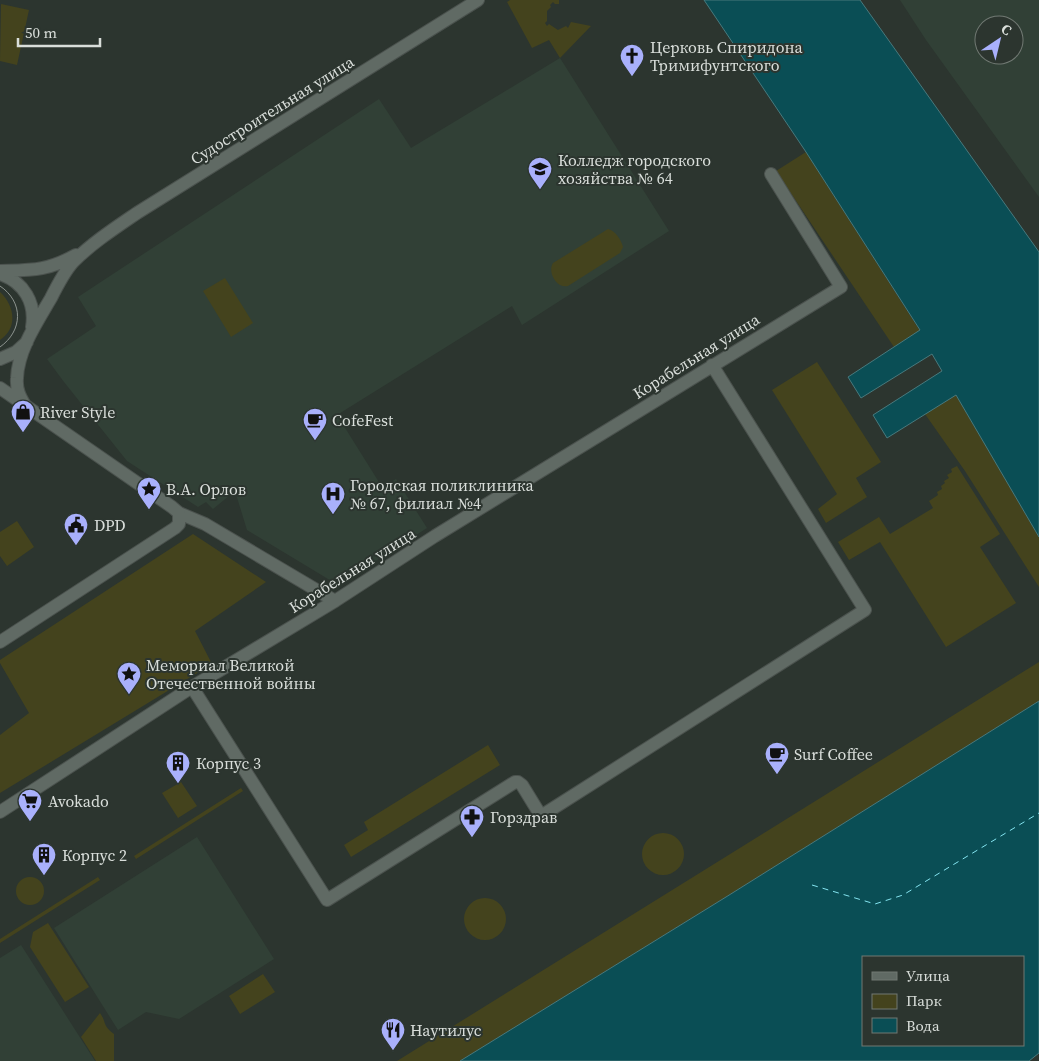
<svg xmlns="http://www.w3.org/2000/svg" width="1039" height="1061" viewBox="0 0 1039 1061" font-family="'Source Serif 4',serif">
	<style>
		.built { fill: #314036; fill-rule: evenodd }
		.green { fill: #44431d }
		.water { fill: #0a4e55; stroke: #48797d; fill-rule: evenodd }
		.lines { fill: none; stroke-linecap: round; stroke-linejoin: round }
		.ferry { stroke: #84e5f1; stroke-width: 1; stroke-dasharray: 6 5; stroke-linecap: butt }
		.street-casing { stroke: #4b524e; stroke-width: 14 }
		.secondary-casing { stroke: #4b524e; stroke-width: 14 }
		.street { stroke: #606a64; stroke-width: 12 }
		.secondary { stroke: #606a64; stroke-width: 12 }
		.tram { stroke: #8d948f; stroke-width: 1 }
		.labels { text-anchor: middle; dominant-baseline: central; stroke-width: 4; stroke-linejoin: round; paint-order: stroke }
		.poi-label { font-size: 16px; fill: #d9deda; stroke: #2c352f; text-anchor: start }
		.street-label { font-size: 16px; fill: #d9deda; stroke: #2c352f }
	</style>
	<rect width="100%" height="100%" fill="#2c352f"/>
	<path class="built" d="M900,0H1039V197L926,40ZM984,25H1014V55H984Z
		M560,58L669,231L522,325L512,306L337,415L382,487L396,479L427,528L338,585L247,530L235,491L213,509L206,502L198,507L127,461L64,382L47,359L96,326L78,297L379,99L411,148Z
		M197,837L274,959L179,1019L146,1012L118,1030L54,928Z
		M21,945L95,1061H0V958Z"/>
	<path class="green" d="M510,0H559V4H555L553,2L550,5L551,7L547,11V21L545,23L547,26L549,24L558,30L566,26L568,28L571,22L591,26L560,58L549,40L532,48L507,2Z
		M1,4L29,10L17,65L0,61Z
		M806,152L920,331L894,347L776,171Z
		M608,229C616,231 621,240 623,247L620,253L568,286C557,289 547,272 553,263Z
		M225,278L253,323L231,337L203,291Z
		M0,292C15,306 18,328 0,340Z
		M817,362L881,462L856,478L867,497L826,523L818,509L837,494L772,390Z
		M956,394L1039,537V587L965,471L925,414Z
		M957,466L1000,534L980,547L1016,603L946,647L880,542L849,560L838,542L879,517L890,534L933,508L929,501L938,495L937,492L942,489L941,486L945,483L944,481L949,478L947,475L952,472L951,469Z
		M17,521L34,547L7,566L0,556V532Z
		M193,534L266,582L195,631L212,664L0,793V735L29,713L0,663V660Z
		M1039,662V701L726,897L460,1061H397Z
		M488,745L500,765L351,857L344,845L368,830L364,822Z
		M181,782L197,806L178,818L162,793Z
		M241,788L243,791L136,859L134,856Z
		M642 854a21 21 0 1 1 42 0a21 21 0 1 1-42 0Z
		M98,877L100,880L0,943V939Z
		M16 891a14 14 0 1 1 28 0a14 14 0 1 1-28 0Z
		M464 919a21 21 0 1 1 42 0a21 21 0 1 1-42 0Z
		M48,923L89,987L65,1002L30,947L33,932Z
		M263,974L275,992L240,1014L229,996Z
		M100,1013C107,1023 102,1025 114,1034V1061H96L81,1037Z"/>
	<path class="water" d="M704,0H860L1039,252V537L956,395L887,438L873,415L942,371L932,354L861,398L848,377L920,330L806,152Z
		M1039,701V1053L1029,1061H460L726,897ZM863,957H1023V1045H863Z"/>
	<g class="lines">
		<path class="ferry" d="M812,885L875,904L903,895L1039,813"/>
		<defs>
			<path id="street" d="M179,513L205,524L335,601
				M192,687L327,900L515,782H518L522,785L541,816L865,610L712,365
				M0,812L192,687L335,601L435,536L841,287L771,174"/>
			<path id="secondary" d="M0,271C32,270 47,271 76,255
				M0,274C24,282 36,303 32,327
				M0,359L16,352L27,342
				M0,388L172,507L179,513V524L175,528L0,642
				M26,407C20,397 16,390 17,378C18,350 37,322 51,298C57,286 64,272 73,262C92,243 115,228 137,213L478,0"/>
		</defs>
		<use href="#street" class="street-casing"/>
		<use href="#secondary" class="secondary-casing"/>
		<use href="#street" class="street"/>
		<use href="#secondary" class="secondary"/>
		<path class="tram" d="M0,286C24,302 23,331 0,347"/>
	</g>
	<defs>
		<symbol id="church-pin" viewBox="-11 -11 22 30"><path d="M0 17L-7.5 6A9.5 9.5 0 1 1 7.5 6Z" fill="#a9b0fc" stroke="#2c352f"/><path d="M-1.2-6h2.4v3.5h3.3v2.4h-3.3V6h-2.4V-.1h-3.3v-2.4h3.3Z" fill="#111"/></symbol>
		<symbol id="university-pin" viewBox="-11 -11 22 30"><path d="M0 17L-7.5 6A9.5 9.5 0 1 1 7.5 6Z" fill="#a9b0fc" stroke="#2c352f"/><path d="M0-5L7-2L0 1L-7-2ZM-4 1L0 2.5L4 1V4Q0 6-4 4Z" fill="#111"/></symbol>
		<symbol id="shop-pin" viewBox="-11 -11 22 30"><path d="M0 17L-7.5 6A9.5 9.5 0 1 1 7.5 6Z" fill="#a9b0fc" stroke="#2c352f"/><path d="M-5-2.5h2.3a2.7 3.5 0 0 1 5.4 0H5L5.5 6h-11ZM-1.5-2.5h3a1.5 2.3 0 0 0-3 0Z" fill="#111"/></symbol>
		<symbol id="cafe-pin" viewBox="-11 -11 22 30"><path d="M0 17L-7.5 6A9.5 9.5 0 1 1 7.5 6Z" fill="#a9b0fc" stroke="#2c352f"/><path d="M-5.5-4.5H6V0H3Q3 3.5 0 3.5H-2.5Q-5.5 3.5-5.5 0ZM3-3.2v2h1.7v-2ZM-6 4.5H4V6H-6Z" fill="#111"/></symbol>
		<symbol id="sight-pin" viewBox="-11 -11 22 30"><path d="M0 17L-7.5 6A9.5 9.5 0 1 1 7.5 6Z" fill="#a9b0fc" stroke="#2c352f"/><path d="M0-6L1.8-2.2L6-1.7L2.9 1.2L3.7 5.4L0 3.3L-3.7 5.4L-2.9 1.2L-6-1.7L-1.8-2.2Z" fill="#111"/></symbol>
		<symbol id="hospital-pin" viewBox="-11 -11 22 30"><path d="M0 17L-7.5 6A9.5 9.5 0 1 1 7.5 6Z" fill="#a9b0fc" stroke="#2c352f"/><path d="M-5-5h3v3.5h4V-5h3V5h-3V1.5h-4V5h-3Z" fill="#111"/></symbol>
		<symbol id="civic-pin" viewBox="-11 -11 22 30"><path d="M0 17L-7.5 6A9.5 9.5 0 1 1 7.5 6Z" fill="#a9b0fc" stroke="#2c352f"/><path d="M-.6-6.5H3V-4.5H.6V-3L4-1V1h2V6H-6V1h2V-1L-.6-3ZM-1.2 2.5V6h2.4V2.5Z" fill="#111"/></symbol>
		<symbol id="building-pin" viewBox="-11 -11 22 30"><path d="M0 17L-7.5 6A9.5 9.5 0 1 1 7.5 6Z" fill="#a9b0fc" stroke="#2c352f"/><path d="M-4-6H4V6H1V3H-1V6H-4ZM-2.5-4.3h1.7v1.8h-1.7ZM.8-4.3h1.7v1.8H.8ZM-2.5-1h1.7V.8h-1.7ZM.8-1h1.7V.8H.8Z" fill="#111"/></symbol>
		<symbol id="supermarket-pin" viewBox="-11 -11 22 30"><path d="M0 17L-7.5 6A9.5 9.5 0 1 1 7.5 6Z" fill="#a9b0fc" stroke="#2c352f"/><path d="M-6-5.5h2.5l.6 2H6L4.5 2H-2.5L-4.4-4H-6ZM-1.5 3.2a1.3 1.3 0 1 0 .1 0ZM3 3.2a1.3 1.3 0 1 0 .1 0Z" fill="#111"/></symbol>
		<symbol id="pharmacy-pin" viewBox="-11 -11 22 30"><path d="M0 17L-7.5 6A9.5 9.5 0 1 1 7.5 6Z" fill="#a9b0fc" stroke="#2c352f"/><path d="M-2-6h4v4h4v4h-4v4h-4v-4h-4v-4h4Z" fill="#111"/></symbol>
		<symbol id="restaurant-pin" viewBox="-11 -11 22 30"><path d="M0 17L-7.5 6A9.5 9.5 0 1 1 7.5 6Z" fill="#a9b0fc" stroke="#2c352f"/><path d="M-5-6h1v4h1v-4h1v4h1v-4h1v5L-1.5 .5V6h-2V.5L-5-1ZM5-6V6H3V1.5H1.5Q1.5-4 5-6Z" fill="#111"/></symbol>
	</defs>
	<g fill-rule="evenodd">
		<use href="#church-pin" x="618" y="42" width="28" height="38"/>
		<use href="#university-pin" x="526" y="155" width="28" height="38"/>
		<use href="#shop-pin" x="9" y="398" width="28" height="38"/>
		<use href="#cafe-pin" x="301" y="406" width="28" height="38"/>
		<use href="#sight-pin" x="135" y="475" width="28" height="38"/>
		<use href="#hospital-pin" x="319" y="480" width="28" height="38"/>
		<use href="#civic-pin" x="62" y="511" width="28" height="38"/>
		<use href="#sight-pin" x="115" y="660" width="28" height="38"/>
		<use href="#cafe-pin" x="763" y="740" width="28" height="38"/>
		<use href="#building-pin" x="164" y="749" width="28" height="38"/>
		<use href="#supermarket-pin" x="16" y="787" width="28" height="38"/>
		<use href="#pharmacy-pin" x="458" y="803" width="28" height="38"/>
		<use href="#building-pin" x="30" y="841" width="28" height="38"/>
		<use href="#restaurant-pin" x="379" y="1016" width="28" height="38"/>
	</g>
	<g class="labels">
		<g class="poi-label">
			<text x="650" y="47">Церковь Спиридона<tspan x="650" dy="18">Тримифунтского</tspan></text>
			<text x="558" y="160">Колледж городского<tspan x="558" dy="18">хозяйства № 64</tspan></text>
			<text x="40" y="412">River Style</text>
			<text x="332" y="420">CofeFest</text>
			<text x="350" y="485">Городская поликлиника<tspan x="350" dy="18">№ 67, филиал №4</tspan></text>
			<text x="166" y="489">В.А. Орлов</text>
			<text x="94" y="525">DPD</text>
			<text x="146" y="665">Мемориал Великой<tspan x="146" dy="18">Отечественной войны</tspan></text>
			<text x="794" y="754">Surf Coffee</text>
			<text x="196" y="763">Корпус 3</text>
			<text x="48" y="801">Avokado</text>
			<text x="490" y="817">Горздрав</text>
			<text x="62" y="855">Корпус 2</text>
			<text x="410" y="1030">Наутилус</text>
		</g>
		<g class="street-label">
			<text transform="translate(272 110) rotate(-32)">Судостроительная улица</text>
			<text transform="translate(696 356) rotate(-32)">Корабельная улица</text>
			<text transform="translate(352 570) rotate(-32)">Корабельная улица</text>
		</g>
	</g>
	<rect x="862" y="956" width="162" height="90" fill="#2c352f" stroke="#717973"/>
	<rect x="872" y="972" width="25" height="8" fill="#606a64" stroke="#717973"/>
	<text x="906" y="981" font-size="15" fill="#d9deda">Улица</text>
	<rect x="872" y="994" width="25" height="15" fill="#44431d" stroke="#717973"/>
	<text x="906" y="1006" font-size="15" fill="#d9deda">Парк</text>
	<rect x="872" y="1018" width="25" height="15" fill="#0a4e55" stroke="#717973"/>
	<text x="906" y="1031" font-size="15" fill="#d9deda">Вода</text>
	<g transform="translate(999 40) rotate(35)"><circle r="24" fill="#2c352f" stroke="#717973"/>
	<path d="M0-4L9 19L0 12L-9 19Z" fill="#a9b0fc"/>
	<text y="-8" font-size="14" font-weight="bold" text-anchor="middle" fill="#d9deda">С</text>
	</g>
	<path d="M18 38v8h82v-8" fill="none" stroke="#d9deda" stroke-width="2.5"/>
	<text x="25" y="38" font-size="15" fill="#d9deda" stroke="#2c352f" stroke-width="4" paint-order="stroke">50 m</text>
</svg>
